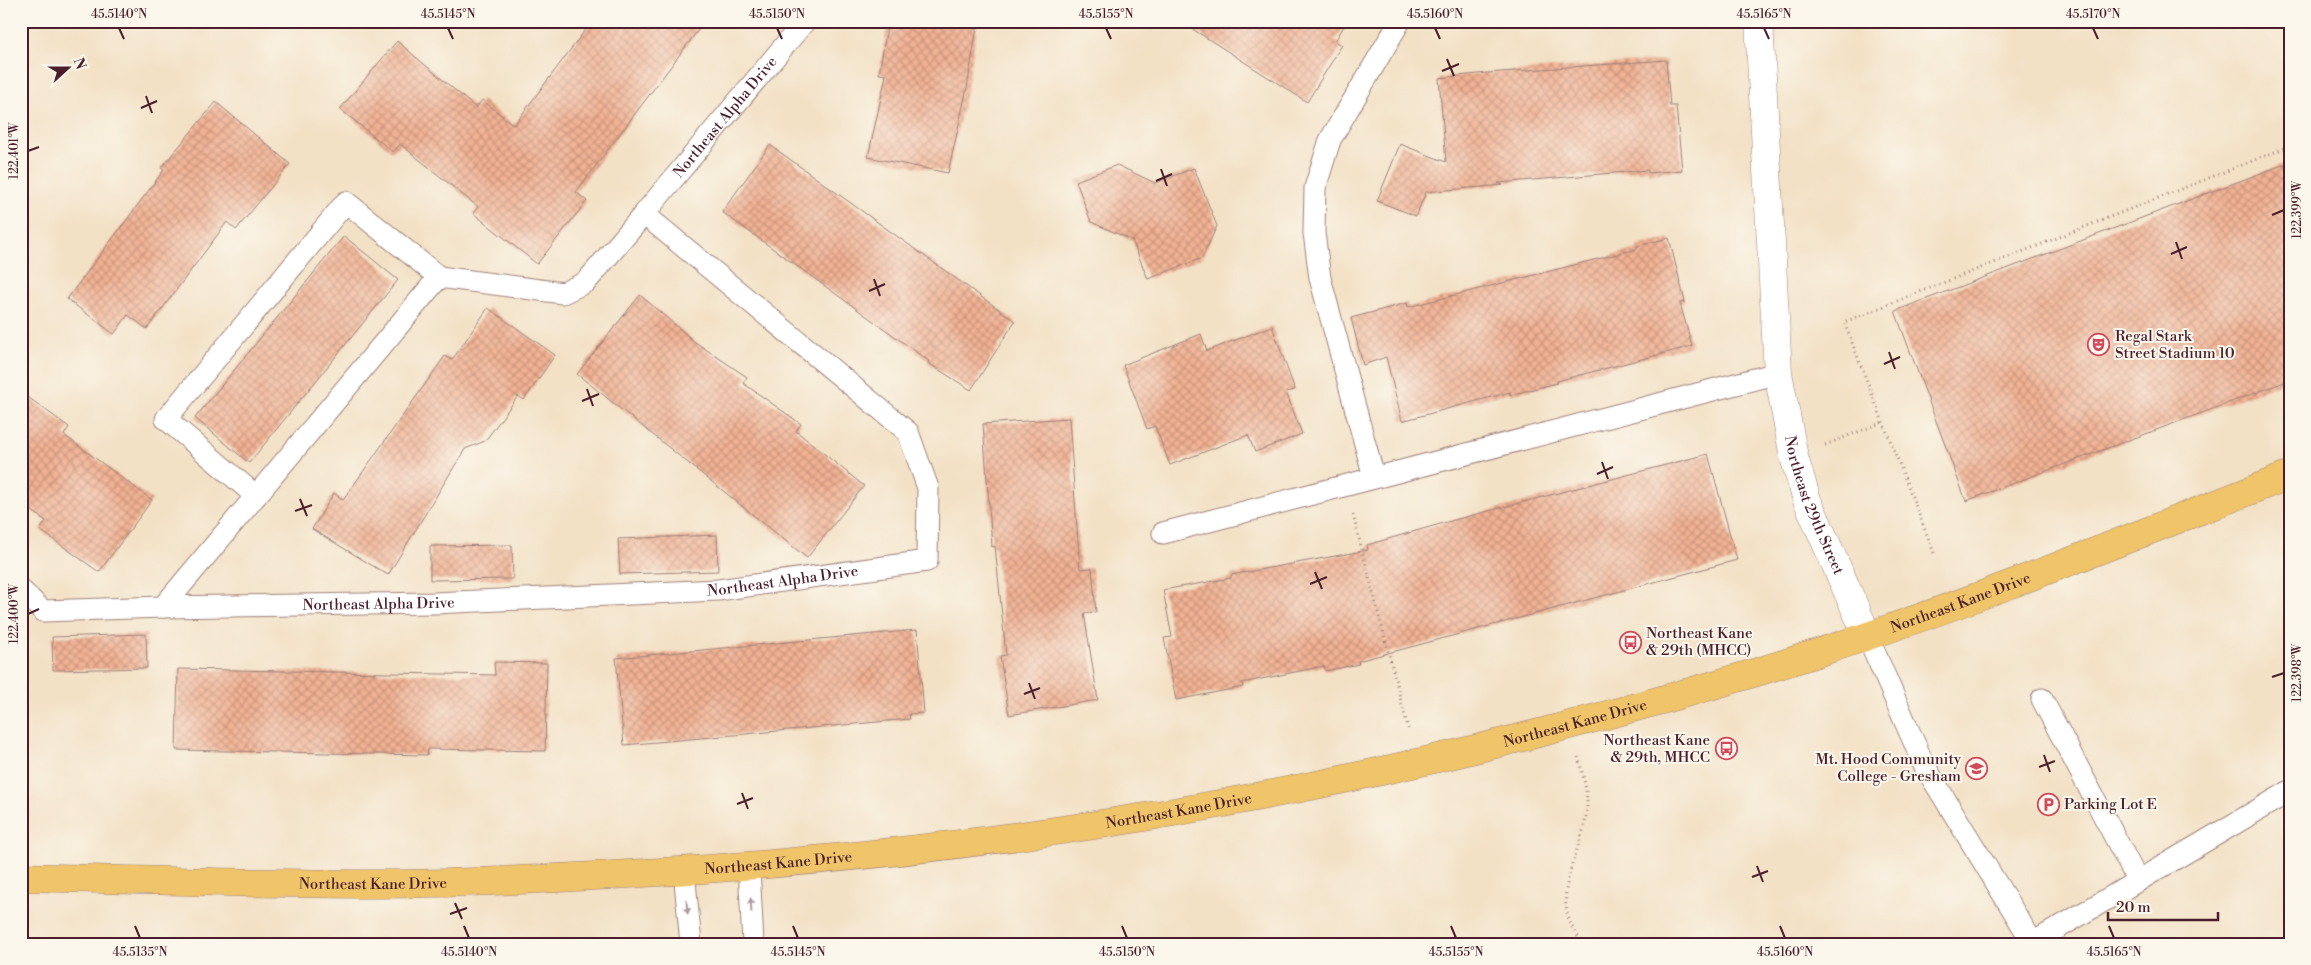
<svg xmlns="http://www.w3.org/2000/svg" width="2311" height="965" viewBox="0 0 2311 965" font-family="'Libre Bodoni',serif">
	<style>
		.building { fill: url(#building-cross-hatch) }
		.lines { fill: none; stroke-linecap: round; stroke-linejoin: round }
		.service-casing { stroke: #9e8078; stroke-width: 23 }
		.minor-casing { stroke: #9e8078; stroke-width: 29 }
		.primary-casing { stroke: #9e8078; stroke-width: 29 }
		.path { stroke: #9e8078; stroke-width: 3; stroke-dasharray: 1 4; stroke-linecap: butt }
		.service { stroke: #fff; stroke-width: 21 }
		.minor { stroke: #fff; stroke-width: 28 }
		.primary { stroke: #f0c469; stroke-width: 28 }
		.oneway { fill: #ae9aa0 }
		.ticks { fill: none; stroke: #4a1f2b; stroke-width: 2 }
		.labels { text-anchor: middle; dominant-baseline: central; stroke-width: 4; stroke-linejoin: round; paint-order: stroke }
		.street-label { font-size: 15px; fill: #4a1f2b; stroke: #fbf7ec }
		.poi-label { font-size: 15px; fill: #4a1f2b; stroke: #fbf7ec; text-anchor: start }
		.neatline { fill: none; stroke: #4a1f2b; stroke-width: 2 }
		.ticks-label { font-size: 12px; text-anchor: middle; fill: #4a1f2b }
	</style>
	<defs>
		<pattern id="building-cross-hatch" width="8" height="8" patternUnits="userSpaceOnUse" patternTransform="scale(1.25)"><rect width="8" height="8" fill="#f2b394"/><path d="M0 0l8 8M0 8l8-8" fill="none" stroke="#c69179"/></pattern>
	</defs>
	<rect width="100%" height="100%" fill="#fbf7ec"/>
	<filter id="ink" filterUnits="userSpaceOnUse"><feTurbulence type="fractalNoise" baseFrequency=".02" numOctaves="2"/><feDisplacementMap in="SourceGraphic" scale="10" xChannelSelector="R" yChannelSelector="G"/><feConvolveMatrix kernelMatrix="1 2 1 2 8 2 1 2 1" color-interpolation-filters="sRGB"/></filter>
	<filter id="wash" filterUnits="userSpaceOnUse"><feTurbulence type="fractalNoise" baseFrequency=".0096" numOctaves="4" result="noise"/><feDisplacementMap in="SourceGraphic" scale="20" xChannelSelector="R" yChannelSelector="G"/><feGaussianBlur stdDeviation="1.12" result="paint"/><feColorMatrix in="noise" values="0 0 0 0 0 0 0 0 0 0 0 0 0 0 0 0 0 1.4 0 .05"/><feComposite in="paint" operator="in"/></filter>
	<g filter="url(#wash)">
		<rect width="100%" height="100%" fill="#f3e1c6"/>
		<g id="blocks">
			<path class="building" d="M592,21H705L576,192L587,201L537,264L473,213L478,207L400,144L393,152L340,109L397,41L476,108L482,100L514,125Z
				M888,21H978L967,88L948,173L868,157L886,75L879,74Z
				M1180,21H1347L1335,41L1342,45L1307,102Z
				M1666,60L1670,106H1676L1682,170L1648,173V170L1498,183L1503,185L1426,192L1416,216L1377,201L1400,144L1446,162L1439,78L1487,73Z
				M216,102L290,164L236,230L227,222L147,329L128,315L114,334L67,299L164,170L161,168Z
				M770,145L1015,321L971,390L928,363L929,361L722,212Z
				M2290,162V380L1966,501L1895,311Z
				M1117,165L1155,183L1194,168L1217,226L1202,258L1148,279L1132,240L1091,222L1076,181Z
				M344,236L398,280L249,463L195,418Z
				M1669,238L1685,302L1680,303L1692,346L1557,381V383L1510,395V392L1402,421L1386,357L1363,365L1351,318L1407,303L1408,307L1637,249V246Z
				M640,295L695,342L747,377L743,383L801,424L796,431L864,486L807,558L577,374Z
				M488,308L555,355L524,400L518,396L485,441L465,449L388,575L312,529L334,493L343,500L445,356L452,360Z
				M1272,326L1295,390L1286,392L1302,434L1255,452L1248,435L1170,465L1155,426L1147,429L1123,365L1201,334L1207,351Z
				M21,392L69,427L64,435L152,500L99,572L40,530L46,521L21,503Z
				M1069,418L1080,569L1092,568L1096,612L1084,613L1098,700L1009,715L1000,656L1006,655L995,546L992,547L983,424Z
				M1708,454L1737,560L1358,661L1359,664L1325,671L1324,666L1242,683L1243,687L1176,700L1164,638L1172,637L1163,590L1231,578V575L1368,550L1367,545L1454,520Z
				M717,535L718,571L620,574L618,539Z
				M512,545L513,579L430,580V546Z
				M917,630L924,713L909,714L910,719L624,745L616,658Z
				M146,634L147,668L53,670L52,637Z
				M494,662L547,663L545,751L428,749L427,755L176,750L178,669L495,675Z"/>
		</g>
	</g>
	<g filter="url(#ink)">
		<use href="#blocks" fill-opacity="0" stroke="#9e8078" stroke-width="1"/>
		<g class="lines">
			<defs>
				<g id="service">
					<path d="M1374,477L1320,278L1314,233L1315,188L1330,140L1400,21"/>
					<path d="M256,496L166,419L346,202L439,277"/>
					<path d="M1163,533L1778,373"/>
					<path id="s1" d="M21,590L43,611L163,607L434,603L718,590L927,561L928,488L908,432L644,214L805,21"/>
					<path d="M163,607L439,277L563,293L586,282L644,214"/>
					<path d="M1867,635L1924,765L2033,943"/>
					<path d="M2042,699L2138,881"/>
					<path d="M749,867L753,944"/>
					<path d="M684,871L691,944"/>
					<path d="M2031,944L2290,791"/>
				</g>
				<g id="minor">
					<path id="s2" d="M1759,21L1778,373L1794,457L1807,500L1867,635"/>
				</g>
				<g id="primary">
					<path id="s3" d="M21,877C138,880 255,884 372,884C457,884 543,879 629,874C947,856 1265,807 1573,724C1656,702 1738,679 1820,652C1979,600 2134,536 2290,475"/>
				</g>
			</defs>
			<use href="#service" class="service-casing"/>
			<use href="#minor" class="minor-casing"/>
			<use href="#primary" class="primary-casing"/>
			<path class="path" d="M1825,445L1883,422
				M1353,515L1409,732
				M1934,553L1844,322L2290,146
				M1578,757C1582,772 1587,788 1587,803C1588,842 1555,880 1569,920C1572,928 1578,936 1582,944"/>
			<use href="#service" class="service"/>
			<use href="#minor" class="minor"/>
			<use href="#primary" class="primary"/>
		</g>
		<defs><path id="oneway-solid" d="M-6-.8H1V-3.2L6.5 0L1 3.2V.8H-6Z" transform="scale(1.25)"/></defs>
		<g class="oneway">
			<use href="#oneway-solid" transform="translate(751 905) rotate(-93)"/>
			<use href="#oneway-solid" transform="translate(687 907) rotate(85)"/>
		</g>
	</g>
	<path class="ticks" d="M119,28L124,39M448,28L453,39M777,28L782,39M1106,28L1111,39M1435,28L1440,39M1764,28L1769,39M2093,28L2098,39M1447,59L1454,76M1442,71L1459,64M146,96L152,113M141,108L157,101M28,151L39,147M1161,169L1167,186M1156,181L1172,174M2272,215L2284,210M2176,242L2182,259M2171,254L2187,247M874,279L880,296M869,291L885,284M1889,352L1895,369M1884,364L1900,357M587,389L593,406M582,401L599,394M1602,462L1608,479M1597,474L1613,467M300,499L307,516M295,511L312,505M1315,572L1322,589M1310,584L1327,577M28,614L39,609M2272,677L2284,673M1029,683L1035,699M1024,694L1040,688M2044,755L2050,772M2039,767L2055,761M742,793L748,809M737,804L753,798M1757,866L1763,882M1752,877L1768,871M455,903L462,919M450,914L467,908M135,926L140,938M464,926L469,938M793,926L798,938M1122,926L1127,938M1451,926L1456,938M1780,926L1785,938M2109,926L2114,938"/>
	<defs>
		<symbol id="theatre-ring" viewBox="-11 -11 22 22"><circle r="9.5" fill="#fbf7ec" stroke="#d1495b" stroke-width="1.5"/><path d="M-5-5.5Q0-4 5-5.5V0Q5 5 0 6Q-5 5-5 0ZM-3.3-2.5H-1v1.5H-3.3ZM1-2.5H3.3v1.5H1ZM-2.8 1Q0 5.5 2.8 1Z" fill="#d1495b"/></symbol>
		<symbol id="bus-ring" viewBox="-11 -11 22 22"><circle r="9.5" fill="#fbf7ec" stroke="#d1495b" stroke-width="1.5"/><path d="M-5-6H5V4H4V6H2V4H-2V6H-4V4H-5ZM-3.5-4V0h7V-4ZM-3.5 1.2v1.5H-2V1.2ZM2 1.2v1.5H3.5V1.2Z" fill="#d1495b"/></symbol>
		<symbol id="university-ring" viewBox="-11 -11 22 22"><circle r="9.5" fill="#fbf7ec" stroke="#d1495b" stroke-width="1.5"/><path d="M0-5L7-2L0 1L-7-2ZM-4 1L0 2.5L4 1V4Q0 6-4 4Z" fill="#d1495b"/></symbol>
		<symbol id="parking-ring" viewBox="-11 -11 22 22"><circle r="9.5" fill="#fbf7ec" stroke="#d1495b" stroke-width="1.5"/><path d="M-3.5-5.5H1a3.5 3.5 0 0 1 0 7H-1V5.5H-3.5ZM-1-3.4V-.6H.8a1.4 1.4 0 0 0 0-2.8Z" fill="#d1495b"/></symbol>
	</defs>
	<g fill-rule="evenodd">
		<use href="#theatre-ring" x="2086" y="332" width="25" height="25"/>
		<use href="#bus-ring" x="1618" y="630" width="25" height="25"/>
		<use href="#bus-ring" x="1714" y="736" width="25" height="25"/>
		<use href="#university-ring" x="1964" y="756" width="25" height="25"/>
		<use href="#parking-ring" x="2036" y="792" width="25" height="25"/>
	</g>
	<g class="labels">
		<g class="street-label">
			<text stroke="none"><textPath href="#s1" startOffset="1518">Northeast Alpha Drive</textPath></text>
			<text stroke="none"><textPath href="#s2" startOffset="490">Northeast 29th Street</textPath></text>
			<text stroke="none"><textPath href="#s1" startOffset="771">Northeast Alpha Drive</textPath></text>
			<text stroke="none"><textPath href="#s3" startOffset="1972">Northeast Kane Drive</textPath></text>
			<text stroke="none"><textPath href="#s1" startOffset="366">Northeast Alpha Drive</textPath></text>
			<text stroke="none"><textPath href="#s3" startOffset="1568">Northeast Kane Drive</textPath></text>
			<text stroke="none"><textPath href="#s3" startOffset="1162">Northeast Kane Drive</textPath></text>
			<text stroke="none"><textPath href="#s3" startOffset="758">Northeast Kane Drive</textPath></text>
			<text stroke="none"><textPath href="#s3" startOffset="352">Northeast Kane Drive</textPath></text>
		</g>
		<g class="poi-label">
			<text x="2115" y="336">Regal Stark<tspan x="2115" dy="17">Street Stadium 10</tspan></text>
			<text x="1646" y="633">Northeast Kane<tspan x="1646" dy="17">&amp; 29th (MHCC)</tspan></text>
			<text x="1710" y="740" text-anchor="end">Northeast Kane<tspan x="1710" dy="17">&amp; 29th, MHCC</tspan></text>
			<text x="1961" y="759" text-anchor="end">Mt. Hood Community<tspan x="1961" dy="17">College - Gresham</tspan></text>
			<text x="2064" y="804">Parking Lot E</text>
		</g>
	</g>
	<rect width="2311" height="965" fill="none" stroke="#fbf7ec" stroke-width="55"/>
	<g transform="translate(68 68) rotate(69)" stroke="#fbf7ec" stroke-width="4" paint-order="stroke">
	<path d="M0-4L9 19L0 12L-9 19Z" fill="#4a1f2b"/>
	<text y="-8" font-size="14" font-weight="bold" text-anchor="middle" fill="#4a1f2b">N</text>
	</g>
	<path d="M2108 912v8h110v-8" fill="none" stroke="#4a1f2b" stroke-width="2.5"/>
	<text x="2116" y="912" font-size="15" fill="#4a1f2b" stroke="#fbf7ec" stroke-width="4" paint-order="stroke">20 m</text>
	<rect x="28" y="28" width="2256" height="910" class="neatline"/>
	<g class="ticks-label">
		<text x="119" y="18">45.5140°N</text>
		<text x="448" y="18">45.5145°N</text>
		<text x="777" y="18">45.5150°N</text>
		<text x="1106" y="18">45.5155°N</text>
		<text x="1435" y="18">45.5160°N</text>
		<text x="1764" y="18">45.5165°N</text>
		<text x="2093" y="18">45.5170°N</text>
		<text transform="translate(14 151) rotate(-90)" y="4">122.401°W</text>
		<text transform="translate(2297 210) rotate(-90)" y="4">122.399°W</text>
		<text transform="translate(14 614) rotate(-90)" y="4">122.400°W</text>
		<text transform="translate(2297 673) rotate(-90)" y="4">122.398°W</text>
		<text x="140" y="956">45.5135°N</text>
		<text x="469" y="956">45.5140°N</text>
		<text x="798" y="956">45.5145°N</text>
		<text x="1127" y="956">45.5150°N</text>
		<text x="1456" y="956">45.5155°N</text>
		<text x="1785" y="956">45.5160°N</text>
		<text x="2114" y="956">45.5165°N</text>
	</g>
</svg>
